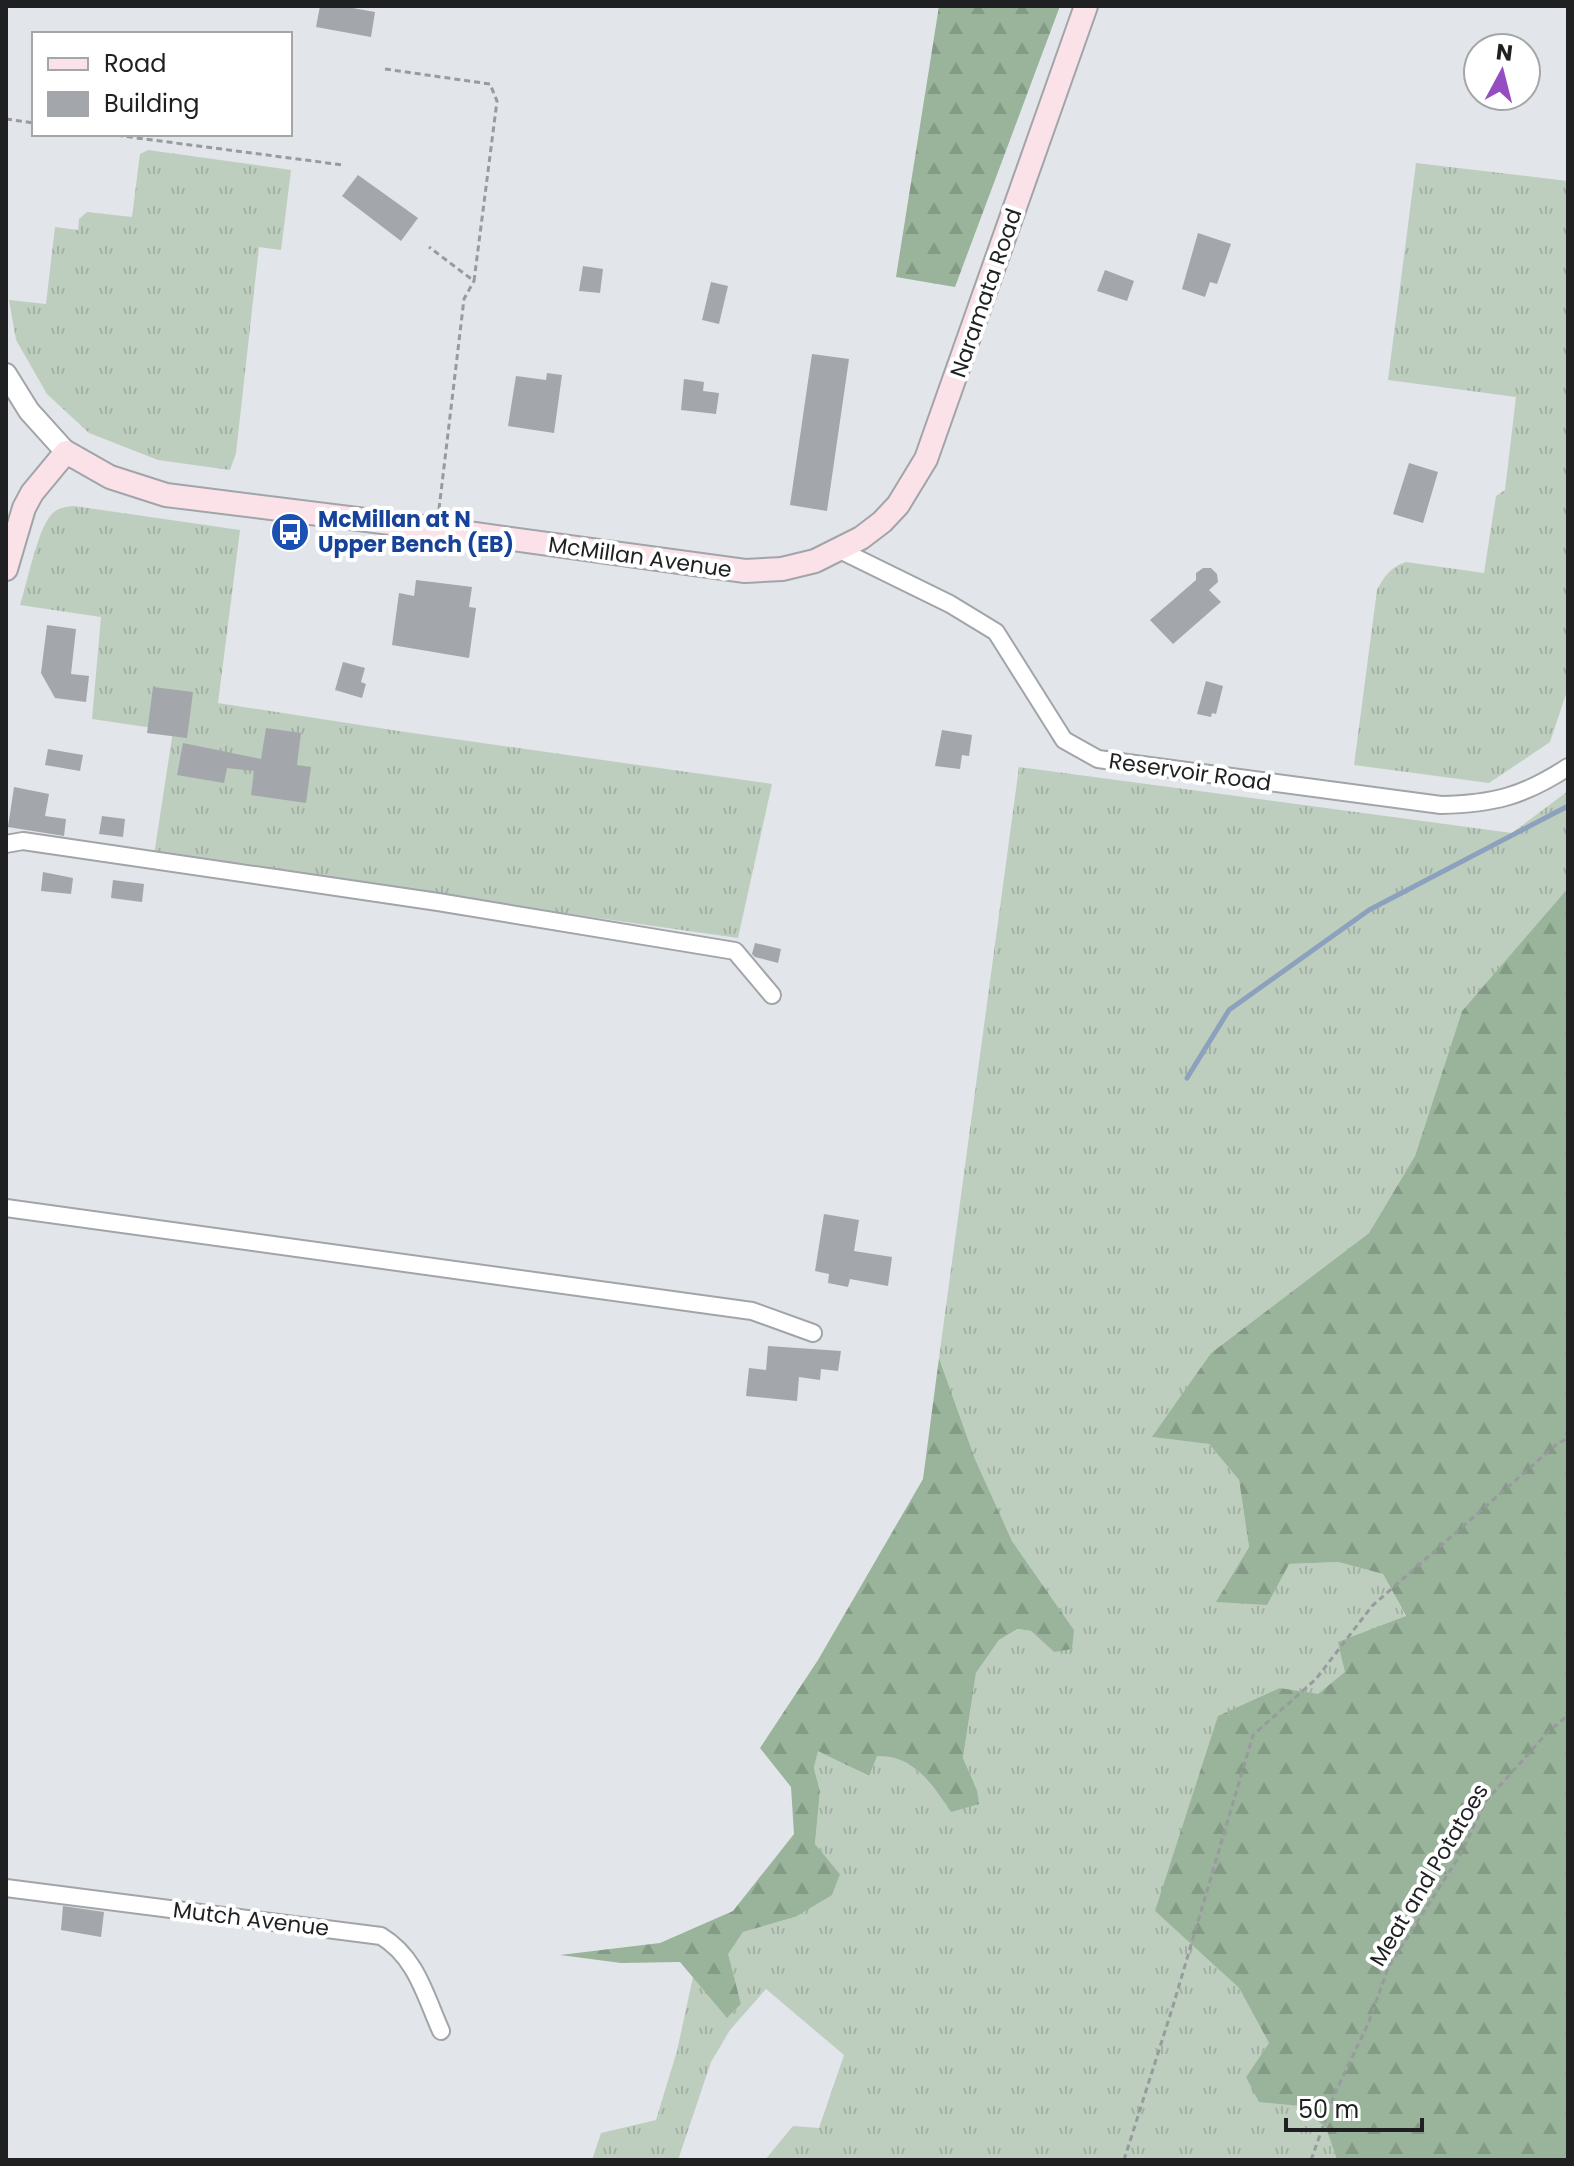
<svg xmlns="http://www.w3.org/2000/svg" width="1574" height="2166" viewBox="0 0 1574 2166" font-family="Poppins,sans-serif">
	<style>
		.grass { fill: url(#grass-tufts) }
		.forest { fill: url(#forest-firs) }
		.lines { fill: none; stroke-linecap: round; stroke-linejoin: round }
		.stream { stroke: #8ca1bd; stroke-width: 5 }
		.building { fill: #a3a6aa }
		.minor-casing { stroke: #a1a4a8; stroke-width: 20 }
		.tertiary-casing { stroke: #a1a4a8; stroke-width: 24 }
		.secondary-casing { stroke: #a1a4a8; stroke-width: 26 }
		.path { stroke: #989b9e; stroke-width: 3; stroke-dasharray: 6 4; stroke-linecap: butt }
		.minor { stroke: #fff; stroke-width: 16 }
		.tertiary { stroke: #fff; stroke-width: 20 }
		.secondary { stroke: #fbe2e9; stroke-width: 22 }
		.labels { text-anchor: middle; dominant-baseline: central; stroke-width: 8; stroke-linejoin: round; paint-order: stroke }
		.street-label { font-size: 22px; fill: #1f2022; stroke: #fff }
		.transit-label { font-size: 22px; font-weight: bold; fill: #164399; stroke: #fff; text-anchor: start }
	</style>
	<defs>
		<pattern id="grass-tufts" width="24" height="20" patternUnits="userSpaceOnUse" patternTransform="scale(2)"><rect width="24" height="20" fill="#bdcebe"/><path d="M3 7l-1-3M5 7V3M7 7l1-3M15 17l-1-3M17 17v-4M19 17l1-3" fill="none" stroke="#a2b1a3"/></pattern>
		<pattern id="forest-firs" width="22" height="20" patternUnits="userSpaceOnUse" patternTransform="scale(2)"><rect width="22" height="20" fill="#99b49a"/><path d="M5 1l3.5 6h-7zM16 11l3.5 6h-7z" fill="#839a84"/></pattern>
	</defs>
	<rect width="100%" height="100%" fill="#e2e5e9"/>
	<path class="grass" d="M148,150L291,170L281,250L259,247L236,453L230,470L158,460L89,433L47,394L16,340L9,300L46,304L55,227L78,230L79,219L87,212L132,217L140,154Z
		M1416,163L1568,181V688L1550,742L1489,783L1354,765L1377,590C1384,576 1391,567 1406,562L1484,573L1496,496L1505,490L1516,397L1388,380Z
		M74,506L240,530L218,703L405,732L772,784L738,938L154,855L173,731L92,719L101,617L20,605C27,584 37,531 51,515C57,508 64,507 74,506Z
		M1019,767L1512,833L1568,791V888L1462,1011L1415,1156L1369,1233L1211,1353L1153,1437L1209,1444L1239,1480L1249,1547L1217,1601L1289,1564L1338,1562L1383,1574L1406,1617L1339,1642L1346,1672L1318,1695L1280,1688L1155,1911L1239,1988L1269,2043L1246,2077L1300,2106L1326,2128L1337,2160H765L793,2126L819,2128L844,2055L766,1989L730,2030L711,2062L678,2160H592L601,2133L656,2120L677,2051L693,1977L728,2017L741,2004L727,1954L743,1932L795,1917L840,1874L815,1844L820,1791L814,1768L818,1750L868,1776L877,1755C912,1755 932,1785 951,1811L977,1790L963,1758L976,1673L999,1640L1019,1629L1031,1631L1054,1652L1074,1630L1012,1541L975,1459L939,1358Z"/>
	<path class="forest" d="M939,6H1060L955,287L896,277Z
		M1568,888V2160H1337L1326,2128L1300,2106L1259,2102L1246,2077L1269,2043L1239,1988L1155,1911L1218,1716L1280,1688L1318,1694L1345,1672L1338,1642L1406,1616L1383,1574L1338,1562L1289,1564L1267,1605L1216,1602L1249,1547L1239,1480L1209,1444L1152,1437L1211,1353L1369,1233L1415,1156L1462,1011Z
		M939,1358L975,1459L1012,1541L1074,1630L1072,1649L1054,1652L1031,1631L1018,1629L999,1640L976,1673L963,1758L977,1790L979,1804L951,1812C933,1785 912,1754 877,1756L869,1776L818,1751L814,1768L820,1791L815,1844L840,1874L832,1895L795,1917L743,1932L728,1954L741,2004L727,2018L680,1962L621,1963L560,1955L660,1943L733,1911L794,1834L791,1787L760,1748L818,1660L923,1479Z"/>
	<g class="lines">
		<path class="stream" d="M1187,1078L1229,1010L1369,910L1568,806"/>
	</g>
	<path class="building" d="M320,6H341L375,12L371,37L316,27Z
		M358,175L418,218L401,241L342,196Z
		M1198,233L1231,244L1217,284L1210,282L1205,297L1182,289Z
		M583,266L603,269L600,293L579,291Z
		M1105,270L1134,281L1127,301L1097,291Z
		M711,282L728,286L719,324L702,320Z
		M812,354L849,359L827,511L790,505Z
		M547,373L562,375L554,433L508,426L516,376L546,380Z
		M684,379L704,382L703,391L719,393L716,414L681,410Z
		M1409,463L1438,472L1423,523L1393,514Z
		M1203,568H1211L1217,574L1218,582L1209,590L1221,602L1173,644L1150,620L1196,580V573Z
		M416,580L472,587L469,607L476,608L469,658L392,645L399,593L414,596Z
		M47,625L76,629L71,674L89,676L86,702L55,698L41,673Z
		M343,662L365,668L361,682L366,684L362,698L335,690Z
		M1206,681L1223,686L1216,714L1212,713L1211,717L1197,714Z
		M153,687L193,692L187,738L147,733Z
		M266,728L301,733L297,765L311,767L306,803L251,795L254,771L227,768L224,783L177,775L183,743L261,759Z
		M942,730L972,735L969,756L962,755L960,769L935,766Z
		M48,749L83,755L80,771L45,765Z
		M14,787L49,794L45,816L66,819L64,836L8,827Z
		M102,816L125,819L123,837L99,834Z
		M43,872L73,878L71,894L41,891Z
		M113,880L144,884L142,902L111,898Z
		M755,943L781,949L778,963L755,957L752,954Z
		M824,1214L859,1220L854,1251L892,1257L888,1286L850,1279L848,1287L828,1283L829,1274L815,1271Z
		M768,1346L841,1351L838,1371L821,1369L820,1380L799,1377L797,1401L746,1396L749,1368L766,1370Z
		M63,1906L104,1912L101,1937L61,1930Z"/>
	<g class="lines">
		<defs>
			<path id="minor" d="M840,550L950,604L996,632L1064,740L1098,759L1441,805C1493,804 1524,796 1568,767
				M6,844L23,841L438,902L735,951L772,995
				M6,1208L752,1311L813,1333
				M6,1888L381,1936C416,1957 425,1995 441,2031"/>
			<path id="tertiary" d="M6,374L29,411L66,452"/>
			<path id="secondary" d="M6,569L24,508L32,493L66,452L110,477L166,495L446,530L745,571L782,569L815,561L861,538L882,522L898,505L926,459L1086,6"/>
		</defs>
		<use href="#minor" class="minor-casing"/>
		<use href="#tertiary" class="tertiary-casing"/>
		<use href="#secondary" class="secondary-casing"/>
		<path class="path" d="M385,69L490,84L497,101L474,281L429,247
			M6,119L34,123
			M107,134L343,165
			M439,509L464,299L474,281
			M1124,2160L1173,2006L1253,1735L1316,1679L1372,1606L1557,1444L1568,1438
			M1311,2160L1335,2093L1368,2024L1389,1966L1460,1855L1486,1801L1549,1731L1568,1715"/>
		<use href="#minor" class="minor"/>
		<use href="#tertiary" class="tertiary"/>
		<use href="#secondary" class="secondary"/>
	</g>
	<defs>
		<symbol id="bus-disc" viewBox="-11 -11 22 22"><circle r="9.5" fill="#1a4fb4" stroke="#fff"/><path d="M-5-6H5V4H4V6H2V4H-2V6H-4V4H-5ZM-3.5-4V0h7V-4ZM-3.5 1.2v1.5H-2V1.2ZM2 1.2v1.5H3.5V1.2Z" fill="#fff"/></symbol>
	</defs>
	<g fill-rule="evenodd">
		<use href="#bus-disc" x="268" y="510" width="44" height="44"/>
	</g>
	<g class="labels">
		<g class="street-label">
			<text transform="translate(986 293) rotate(-71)">Naramata Road</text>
			<text transform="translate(640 557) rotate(8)">McMillan Avenue</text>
			<text transform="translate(1190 772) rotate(8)">Reservoir Road</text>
			<text transform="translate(1429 1875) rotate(-59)">Meat and Potatoes</text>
			<text transform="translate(251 1919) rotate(7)">Mutch Avenue</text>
		</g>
		<g class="transit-label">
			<text x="318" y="519">McMillan at N<tspan x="318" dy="25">Upper Bench (EB)</tspan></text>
		</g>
	</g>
	<rect width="1574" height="2166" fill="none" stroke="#1f2022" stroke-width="16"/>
	<rect x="32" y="32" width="260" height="104" fill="#ffffff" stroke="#a5a6a7" stroke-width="2"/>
	<rect x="48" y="58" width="40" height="12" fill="#fbe2e9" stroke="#a5a6a7" stroke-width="2"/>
	<text x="104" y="72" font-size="24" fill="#1f2022">Road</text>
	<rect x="48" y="92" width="40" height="24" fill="#a3a6aa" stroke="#a5a6a7" stroke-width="2"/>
	<text x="104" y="112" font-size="24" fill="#1f2022">Building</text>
	<g transform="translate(1502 72) rotate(7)"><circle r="38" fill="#ffffff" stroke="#a5a6a7" stroke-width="2"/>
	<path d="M0-6L14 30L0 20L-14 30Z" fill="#954ec2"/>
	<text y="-12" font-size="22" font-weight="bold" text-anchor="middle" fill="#1f2022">N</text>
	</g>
	<path d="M1286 2118v12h136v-12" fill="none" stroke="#1f2022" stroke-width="4"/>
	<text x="1298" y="2118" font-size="24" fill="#1f2022" stroke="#ffffff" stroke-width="6" paint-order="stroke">50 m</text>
</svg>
